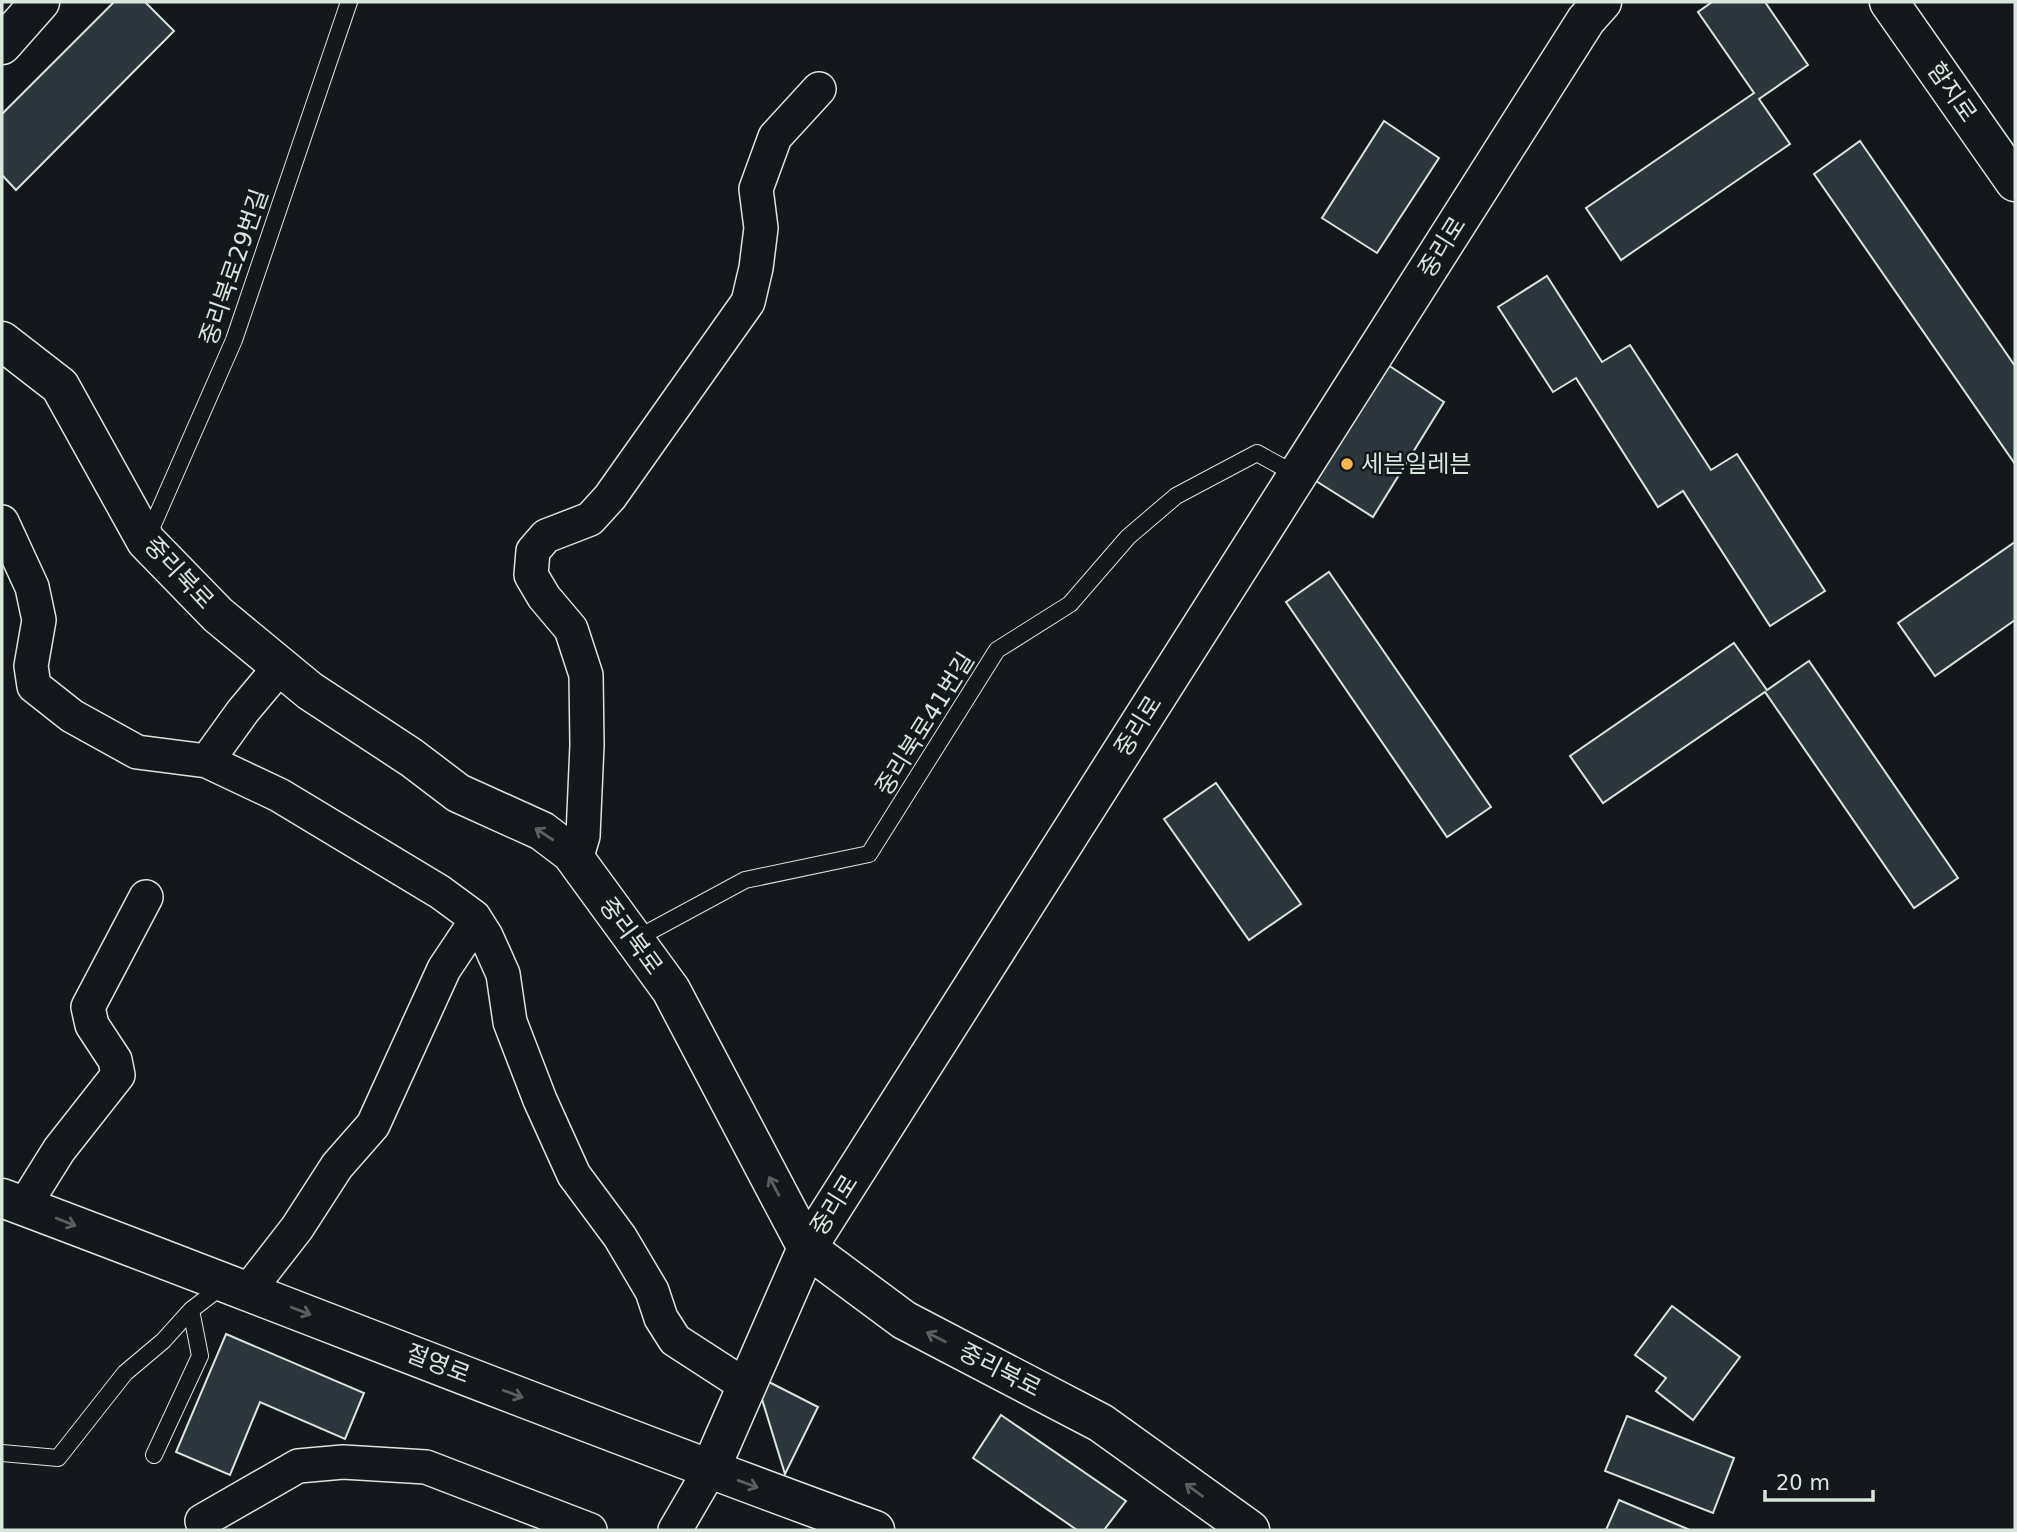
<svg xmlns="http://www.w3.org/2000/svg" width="2017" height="1532" viewBox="0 0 2017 1532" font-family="'DejaVu Sans','Noto Sans KR',sans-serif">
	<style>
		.building { fill: #2c363c; stroke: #d8e6dc; stroke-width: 2 }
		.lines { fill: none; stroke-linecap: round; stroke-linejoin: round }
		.lane-casing { stroke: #d8e6dc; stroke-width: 18 }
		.street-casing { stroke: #d8e6dc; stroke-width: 36 }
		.secondary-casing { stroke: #d8e6dc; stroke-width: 41 }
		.lane { stroke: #14181c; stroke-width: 16 }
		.street { stroke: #14181c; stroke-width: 33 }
		.secondary { stroke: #14181c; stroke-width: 38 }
		.oneway { stroke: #59605f }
		.poi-dot { fill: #ffb74d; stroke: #14181c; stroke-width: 2.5 }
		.labels { text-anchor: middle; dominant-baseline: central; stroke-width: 5; stroke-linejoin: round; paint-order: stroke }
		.street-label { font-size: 24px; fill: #d8e6dc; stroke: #14181c }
		.poi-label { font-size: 24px; fill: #d8e6dc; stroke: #14181c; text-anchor: start }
	</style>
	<rect width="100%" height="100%" fill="#14181c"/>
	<path class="building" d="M114,2H145L174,31L16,190L2,175V114Z
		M1712,2H1765L1808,65L1759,99L1790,144L1621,260L1586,208L1754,93L1698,12Z
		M1384,121L1439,158L1377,253L1322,218Z
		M1860,141L2015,366V464L1814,174Z
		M1547,276L1602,362L1630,345L1711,470L1737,454L1825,591L1770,626L1683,491L1658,507L1576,378L1553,392L1498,307Z
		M1388,365L1444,402L1373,517L1316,481Z
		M2015,542V620L1935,676L1898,623Z
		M1329,572L1491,807L1447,837L1286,602Z
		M1734,643L1767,690L1809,661L1958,878L1914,908L1765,692L1603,803L1570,756Z
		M1216,783L1301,904L1249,940L1164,819Z
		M1672,1306L1740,1357L1693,1420L1656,1391L1666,1378L1635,1355Z
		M226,1334L364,1393L345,1439L260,1402L230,1475L176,1452Z
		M769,1382L818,1407L785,1474L761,1396Z
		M1001,1415L1126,1501L1104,1530H1077L973,1458Z
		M1627,1416L1734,1458L1713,1513L1605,1471Z
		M1619,1500L1690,1530H1606Z"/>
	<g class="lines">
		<defs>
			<path id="lane" d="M148,536L234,340L349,2
				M634,940L745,880L869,854L997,650L1070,604L1128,537L1176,496L1257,453L1297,475
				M2,1453L58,1458L125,1373L163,1341L191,1310L225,1284
				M154,1455L200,1356L191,1310"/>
			<path id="street" d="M2,522L32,587L39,620L31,666L34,686L72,716L137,752L207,761L279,795L440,892L474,917L486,936L503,974L510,1022L540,1100L574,1175L620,1237L652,1291L661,1318L675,1340L746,1386
				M207,761L243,711L280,667
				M576,860L583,836L587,745L586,675L571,629L544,597L531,575L533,551L546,536L590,519L610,497L748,302L756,268L761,228L756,189L775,137L819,89
				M24,1206L59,1150L118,1075L115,1060L92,1025L88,1007L146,897
				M248,1291L297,1228L337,1166L373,1125L444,969L476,921
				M202,1521L298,1466L343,1462L426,1467L590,1530
				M675,1530L710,1470"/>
			<path id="secondary" d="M1889,2L2015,182
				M2,45L40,2
				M2,341L60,386L146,541L218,615L310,691L412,758L458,793L542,831L571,853L671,990L807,1248L904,1320L1101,1423L1250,1530
				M2,1198C293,1307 582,1424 875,1530
				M710,1470L807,1248L1586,20L1602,2"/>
		</defs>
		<use href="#lane" class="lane-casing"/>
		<use href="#street" class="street-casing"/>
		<use href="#secondary" class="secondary-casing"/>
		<use href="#lane" class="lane"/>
		<use href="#street" class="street"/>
		<use href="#secondary" class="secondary"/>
	</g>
	<defs><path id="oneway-shaft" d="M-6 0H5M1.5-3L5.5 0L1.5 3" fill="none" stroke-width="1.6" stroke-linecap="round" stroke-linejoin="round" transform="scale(1.75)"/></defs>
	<g class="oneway">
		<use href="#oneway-shaft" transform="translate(544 834) rotate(-147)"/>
		<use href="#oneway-shaft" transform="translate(774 1186) rotate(-118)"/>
		<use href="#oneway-shaft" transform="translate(66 1222) rotate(21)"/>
		<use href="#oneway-shaft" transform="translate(301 1311) rotate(21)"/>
		<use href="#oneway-shaft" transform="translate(936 1337) rotate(-153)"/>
		<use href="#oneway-shaft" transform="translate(513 1394) rotate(21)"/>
		<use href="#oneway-shaft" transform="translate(748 1484) rotate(20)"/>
		<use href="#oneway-shaft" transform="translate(1194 1490) rotate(-144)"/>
	</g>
	<circle class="poi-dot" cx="1347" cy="464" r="7"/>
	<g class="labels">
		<g class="street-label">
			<text transform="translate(1952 92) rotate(55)">함지로</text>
			<text transform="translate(1442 247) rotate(-58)">중리로</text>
			<text transform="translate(234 267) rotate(-71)">중리북로29번길</text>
			<text transform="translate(179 573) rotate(47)">중리북로</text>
			<text transform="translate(925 724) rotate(-58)">중리북로41번길</text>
			<text transform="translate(1138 726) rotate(-58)">중리로</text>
			<text transform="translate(631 936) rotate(54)">중리북로</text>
			<text transform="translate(834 1205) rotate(-58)">중리로</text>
			<text transform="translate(438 1364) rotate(21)">절영로</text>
			<text transform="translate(1000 1370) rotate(27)">중리북로</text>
		</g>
		<g class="poi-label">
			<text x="1361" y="464">세븐일레븐</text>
		</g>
	</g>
	<rect width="2017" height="1532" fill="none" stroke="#d8e6dc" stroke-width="7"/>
	<path d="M1765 1490v10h108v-10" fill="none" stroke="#d8e6dc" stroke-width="3.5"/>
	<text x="1776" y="1490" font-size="21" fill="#d8e6dc" stroke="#14181c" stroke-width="5" paint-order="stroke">20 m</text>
</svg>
